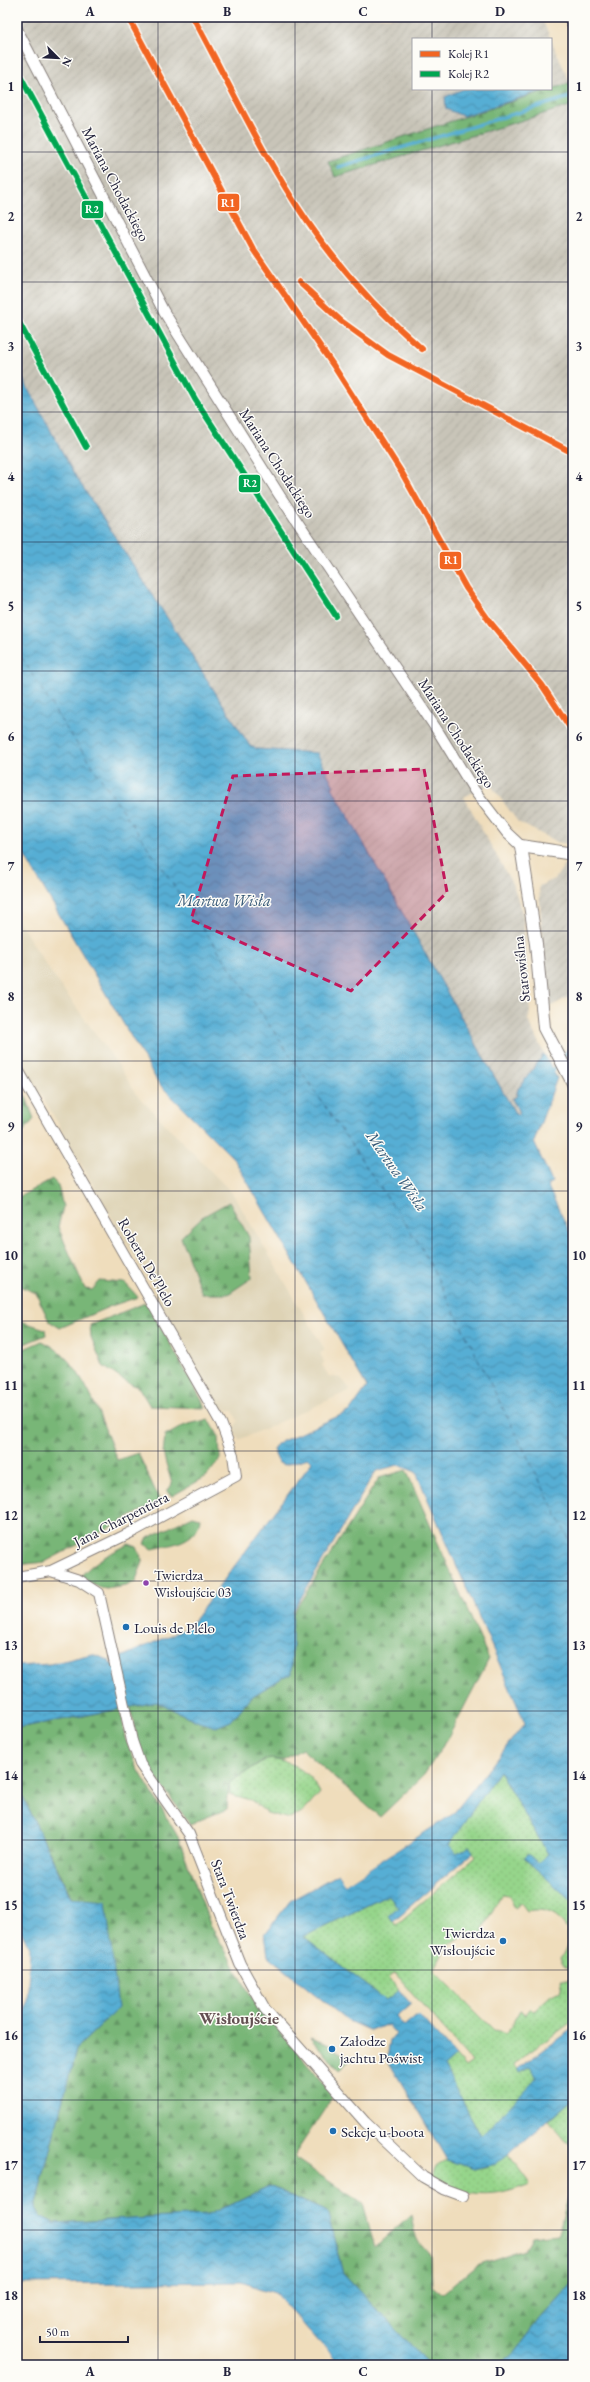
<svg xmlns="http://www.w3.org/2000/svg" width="590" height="2382" viewBox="0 0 590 2382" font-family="'EB Garamond',serif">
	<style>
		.built { fill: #ded3b5 }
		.industrial { fill: url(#industrial-furrows) }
		.grass { fill: url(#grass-dots); stroke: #5c7c63 }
		.forest { fill: url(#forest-firs); stroke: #4d6c59 }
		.water { fill: url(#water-waves); stroke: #3c6888 }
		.pier { fill: #efddbc }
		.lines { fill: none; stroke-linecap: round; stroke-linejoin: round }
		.stream { stroke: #57aed4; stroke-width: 3.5 }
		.ferry { stroke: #375a78; stroke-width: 1; stroke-dasharray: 5 4; stroke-linecap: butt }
		.minor-casing { stroke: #88807c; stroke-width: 12 }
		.tertiary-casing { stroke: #88807c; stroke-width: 14 }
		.minor { stroke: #fff; stroke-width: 10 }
		.tertiary { stroke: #fff; stroke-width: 12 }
		.rail-1-casing { stroke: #fdfcf7; stroke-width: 9 }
		.rail-2-casing { stroke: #fdfcf7; stroke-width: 9 }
		.rail-1 { stroke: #f26522; stroke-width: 6 }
		.rail-2 { stroke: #00a651; stroke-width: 6 }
		.marked { fill: #c2185b; fill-opacity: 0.2; stroke: #c2185b; stroke-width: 3; stroke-dasharray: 8 5; stroke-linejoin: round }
		.grid { fill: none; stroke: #22223b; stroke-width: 1; stroke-opacity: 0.55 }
		.bus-dot { fill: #8e44ad; stroke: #fdfcf7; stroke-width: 1.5 }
		.poi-dot { fill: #1f6fb2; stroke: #fdfcf7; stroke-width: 1.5 }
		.labels { text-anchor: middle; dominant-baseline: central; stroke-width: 3; stroke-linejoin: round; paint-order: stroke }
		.bus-label { font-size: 14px; fill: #22223b; stroke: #fdfcf7; text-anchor: start }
		.street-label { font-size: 15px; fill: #22223b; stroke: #fdfcf7 }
		.poi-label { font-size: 15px; fill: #22223b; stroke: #fdfcf7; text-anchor: start }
		.water-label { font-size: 16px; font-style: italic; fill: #375a78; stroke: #fdfcf7 }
		.quarter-label { font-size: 17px; font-weight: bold; fill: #635052; stroke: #fdfcf7 }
		.line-badge { stroke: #fdfcf7; stroke-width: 1.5 }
		.badge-label { font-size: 11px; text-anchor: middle; font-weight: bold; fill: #fff }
		.neatline { fill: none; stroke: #22223b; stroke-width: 1.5 }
		.grid-label { font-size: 13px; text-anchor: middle; font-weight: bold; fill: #22223b }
	</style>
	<defs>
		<pattern id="industrial-furrows" width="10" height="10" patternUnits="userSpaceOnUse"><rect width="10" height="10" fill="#c8c4b8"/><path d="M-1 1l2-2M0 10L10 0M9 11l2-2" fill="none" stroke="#aca89f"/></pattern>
		<pattern id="grass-dots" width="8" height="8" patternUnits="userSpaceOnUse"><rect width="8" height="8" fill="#96d58b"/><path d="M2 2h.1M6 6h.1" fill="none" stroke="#81b779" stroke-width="1.8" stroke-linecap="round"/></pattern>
		<pattern id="forest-firs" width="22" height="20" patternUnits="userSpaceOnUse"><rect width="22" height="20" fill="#78b677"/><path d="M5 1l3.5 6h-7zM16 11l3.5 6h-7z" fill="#629463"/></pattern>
		<pattern id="water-waves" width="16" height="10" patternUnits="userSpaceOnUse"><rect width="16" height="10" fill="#57aed4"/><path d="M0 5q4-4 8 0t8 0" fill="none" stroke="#488dad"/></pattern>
	</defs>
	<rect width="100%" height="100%" fill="#fdfcf7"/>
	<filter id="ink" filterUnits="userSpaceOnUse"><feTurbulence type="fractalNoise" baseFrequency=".025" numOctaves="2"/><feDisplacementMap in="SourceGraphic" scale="8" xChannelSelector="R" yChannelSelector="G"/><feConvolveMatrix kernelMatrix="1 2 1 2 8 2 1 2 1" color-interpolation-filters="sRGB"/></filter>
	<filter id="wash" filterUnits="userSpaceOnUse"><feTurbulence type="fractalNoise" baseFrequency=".012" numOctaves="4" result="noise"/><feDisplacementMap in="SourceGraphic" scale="16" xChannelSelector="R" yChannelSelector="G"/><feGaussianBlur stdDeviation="0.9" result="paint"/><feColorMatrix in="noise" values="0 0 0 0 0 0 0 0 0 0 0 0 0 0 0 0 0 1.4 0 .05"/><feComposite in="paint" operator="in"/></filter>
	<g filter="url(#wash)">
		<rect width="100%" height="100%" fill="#efddbc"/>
		<path class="built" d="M17,919L52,974L119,1066L136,1094L233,1194L325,1350L320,1353L324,1362L322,1365L329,1376L341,1378L351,1390L239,1440L233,1430L238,1421L233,1411L221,1408L17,1052Z"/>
		<path class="industrial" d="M17,17H541L551,39H413V89H551V40L573,89V845L557,842L518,822L490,784L464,797L514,887L523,916L530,1012L528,1020L544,1054L519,1089L516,1097L520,1113L516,1115L331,787L334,785L317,753L257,749L250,746L73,472L17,368Z
			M565,864H573V995L549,1007L545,987L539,886L555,879Z"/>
		<path class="grass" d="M266,1759C290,1760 309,1770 320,1793L305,1810L290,1819L267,1813L251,1800L230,1794L229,1783Z
			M499,1771L548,1854L538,1863L525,1859L573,1902V1970L564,1966L560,1959C581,1933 558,1904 527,1911L521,1903L515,1908L509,1896L501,1895L483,1928L484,1937L476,1939L461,1937L447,1946L434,1970L494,2030L507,2033L520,2010L526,2014L531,2008L534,2011L551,1995L562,1991L560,1980L573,1981V2021L513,2064L519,2073L530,2067L538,2078L481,2136L444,2067L456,2056L465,2067L472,2062L395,1973L389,1978L399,1990L386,2000L303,1937L388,1895L398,1907L388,1916L396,1925L476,1856L469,1847L457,1854L448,1845Z
			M573,2099V2148L549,2120Z
			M508,2154L530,2184C490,2200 468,2198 431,2178L436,2166L447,2160C474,2169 484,2174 508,2154Z"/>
		<path class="forest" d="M573,82V105L335,177L328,161Z
			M17,1083L26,1097L34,1119L17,1139Z
			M52,1179L58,1185L63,1207L58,1227L85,1289L92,1290L100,1281L125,1283L138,1297L111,1306L60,1328L49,1321L36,1293L17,1285V1198Z
			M229,1202L249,1237L252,1278L228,1294H202L181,1237L202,1217Z
			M145,1303L148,1304L206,1408L150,1406L139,1388L120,1378L103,1366L91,1337L90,1325Z
			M17,1320L45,1329L46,1335L17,1347Z
			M42,1341C84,1359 101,1421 117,1460L138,1453L160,1501L45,1562L17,1565V1352Z
			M209,1419L219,1437L220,1459L207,1476L172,1496L167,1492L172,1484L163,1453L165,1436L185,1425Z
			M406,1470L489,1659L448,1738L424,1775L380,1817L302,1749L283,1760L265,1759L229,1783L227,1809L190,1824L151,1771L141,1753L130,1707L157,1702L199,1722L231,1721L251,1697L287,1675L292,1615L379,1478Z
			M193,1516L200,1518C198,1542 173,1544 153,1549L144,1544L148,1538Z
			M129,1544L137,1547L143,1562L135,1582L126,1586L106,1589L98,1587L80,1577C94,1561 111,1553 129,1544Z
			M121,1709L125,1738L137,1767L178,1837L210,1924L253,1999L334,2095L293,2157L363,2204L375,2247L411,2214C414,2234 416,2241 431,2256L432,2286L442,2294L477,2265L524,2249L531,2237L557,2234C565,2220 564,2200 573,2187V2282L540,2318L514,2352L499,2365H429L343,2274L327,2212L269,2186L209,2215L54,2223L40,2216L35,2207L76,2049L118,2008L72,1898L17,1785V1728Z
			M310,2038L327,2044L351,2060L340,2070Z"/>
		<path class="water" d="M463,89H548L463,116L446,109L445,97Z
			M17,368L73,472L250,746L257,749L317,753L334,786L332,787L516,1115L520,1113L512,1099L516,1097L518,1089L544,1054L557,1078L534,1142L552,1182L547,1185L573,1239V1902L524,1858L528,1854L538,1863L548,1854L499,1771L449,1845L457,1854L469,1846L473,1852L393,1921L388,1916L398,1907L388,1895L303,1937L386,2000L399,1990L411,2004L396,2017L404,2026L418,2014L456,2056L444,2067L481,2136L537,2078L530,2067L519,2073L517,2069L573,2029V2099L496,2164L474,2169L447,2160L387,2059L390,2040L396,2033L388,2024L371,2031L348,2021L268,1956L265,1934L290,1901L338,1874L345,1884L453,1814L525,1723L416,1472L398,1465L376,1471L293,1611L291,1675H287L251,1697L231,1721L216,1727L199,1722L157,1702L17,1728V1666L51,1664L92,1654L109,1660L110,1664L121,1662V1657L189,1627L312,1462L308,1458L285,1465L279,1463L273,1450L276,1444L350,1411L367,1387L234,1159L159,1084L17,843Z
			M17,1785L71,1898L106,1901L118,2008L76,2049L35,2207L40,2216L54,2223L209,2215L269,2186L327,2212L343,2274L429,2365H340L275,2293L241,2282L17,2284V2043L27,2002L30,1948L17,1923Z
			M573,2282V2359L568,2365H499L514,2352L540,2318Z"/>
		<path class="pier" d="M452,1812L453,1813L345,1884L341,1879L343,1878L345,1881Z"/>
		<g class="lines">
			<path class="stream" d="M338,167L573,96
				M563,1057L573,1044
				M553,1070L559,1062"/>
			<path class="ferry" d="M17,650L60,719L422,1248L573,1547"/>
		</g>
	</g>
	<g filter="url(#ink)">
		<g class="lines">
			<defs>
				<path id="minor" d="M17,29L164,312L280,496L439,733L474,790L507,833L521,846
					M17,1068L221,1423L233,1455L236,1476L134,1531L51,1571L17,1577
					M51,1571L79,1580L99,1593L132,1741L140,1764L189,1834L240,1964L265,2009L365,2122L423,2177L444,2189L463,2196"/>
				<path id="tertiary" d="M570,17L573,24
					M573,854L521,846L536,944L544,1028L573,1083"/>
			</defs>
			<use href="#minor" class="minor-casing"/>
			<use href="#tertiary" class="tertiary-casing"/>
			<use href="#minor" class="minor"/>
			<use href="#tertiary" class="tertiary"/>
			<defs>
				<path id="rail-1" d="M128,17L253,249L333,365L402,473L466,588L490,622L542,685L573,732
					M193,17C230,85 263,157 307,221C339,268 378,311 422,349
					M299,282L341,321L388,355L573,453"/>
				<path id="rail-2" d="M17,70L195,399L336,616
					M17,319L86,447"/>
			</defs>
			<use href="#rail-1" class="rail-1-casing"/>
			<use href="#rail-2" class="rail-2-casing"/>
			<use href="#rail-1" class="rail-1"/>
			<use href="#rail-2" class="rail-2"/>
		</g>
	</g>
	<path class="marked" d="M424,769L447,892L351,991L191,920L233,776Z"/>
	<path class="grid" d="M158,17V2365M295,17V2365M432,17V39M432,89V2365M17,152H573M17,282H573M17,412H573M17,542H573M17,671H573M17,801H573M17,931H573M17,1061H573M17,1191H573M17,1321H573M17,1451H573M17,1581H573M17,1711H573M17,1840H573M17,1970H573M17,2100H573M17,2230H573"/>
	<circle class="bus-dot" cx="146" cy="1583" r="3.5"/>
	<g class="poi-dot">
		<circle cx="126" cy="1627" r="4"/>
		<circle cx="503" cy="1941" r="4"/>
		<circle cx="332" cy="2049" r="4"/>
		<circle cx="333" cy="2131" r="4"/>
	</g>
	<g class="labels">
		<g class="bus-label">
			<text x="154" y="1575">Twierdza<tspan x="154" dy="17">Wisłoujście 03</tspan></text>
		</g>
		<g class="street-label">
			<text transform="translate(116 184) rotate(62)">Mariana Chodackiego</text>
			<text transform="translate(278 463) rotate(57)">Mariana Chodackiego</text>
			<text transform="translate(457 733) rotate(57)">Mariana Chodackiego</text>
			<text transform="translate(521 969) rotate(-96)">Starowiślna</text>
			<text transform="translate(147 1262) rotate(60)">Roberta De'Plelo</text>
			<text transform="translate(121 1519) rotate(-27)">Jana Charpentiera</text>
			<text transform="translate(231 1899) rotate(69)">Stara Twierdza</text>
		</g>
		<g class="poi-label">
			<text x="134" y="1627">Louis de Plélo</text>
			<text x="495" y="1932" text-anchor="end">Twierdza<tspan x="495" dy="17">Wisłoujście</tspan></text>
			<text x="340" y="2040">Załodze<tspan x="340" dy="17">jachtu Poświst</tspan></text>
			<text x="341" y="2131">Sekcje u-boota</text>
		</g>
		<g class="water-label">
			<text x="224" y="900">Martwa Wisła</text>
			<text transform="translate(397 1171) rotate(55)">Martwa Wisła</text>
		</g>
		<g class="quarter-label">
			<text x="239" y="2018">Wisłoujście</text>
		</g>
	</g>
	<g class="line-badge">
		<rect x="217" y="193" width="23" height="19" rx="4" fill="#f26522"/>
		<rect x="81" y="200" width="23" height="19" rx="4" fill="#00a651"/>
		<rect x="238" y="474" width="23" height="19" rx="4" fill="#00a651"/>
		<rect x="439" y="551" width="23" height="19" rx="4" fill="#f26522"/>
	</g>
	<g class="badge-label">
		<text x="228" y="207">R1</text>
		<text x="92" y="213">R2</text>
		<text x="250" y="487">R2</text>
		<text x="451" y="564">R1</text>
	</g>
	<rect width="590" height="2382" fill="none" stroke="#fdfcf7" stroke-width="44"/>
	<rect x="412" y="38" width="140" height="52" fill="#fdfcf7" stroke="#a5a5ac"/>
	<rect x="420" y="51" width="20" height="6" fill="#f26522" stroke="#a5a5ac"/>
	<text x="448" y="58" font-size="12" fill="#22223b">Kolej R1</text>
	<rect x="420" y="71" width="20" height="6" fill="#00a651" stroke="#a5a5ac"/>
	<text x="448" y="78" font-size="12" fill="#22223b">Kolej R2</text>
	<g transform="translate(58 58) rotate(114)" stroke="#fdfcf7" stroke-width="3" paint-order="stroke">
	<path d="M0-3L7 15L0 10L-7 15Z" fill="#22223b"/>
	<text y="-6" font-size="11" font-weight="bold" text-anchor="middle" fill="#22223b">N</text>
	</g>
	<path d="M40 2336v6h88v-6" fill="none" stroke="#22223b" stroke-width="2"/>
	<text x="46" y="2336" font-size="12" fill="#22223b" stroke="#fdfcf7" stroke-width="3" paint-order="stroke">50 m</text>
	<rect x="22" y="22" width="546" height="2338" class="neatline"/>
	<g class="grid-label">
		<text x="90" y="16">A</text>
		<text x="227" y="16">B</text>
		<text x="363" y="16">C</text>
		<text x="500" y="16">D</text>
		<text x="11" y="91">1</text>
		<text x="579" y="91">1</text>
		<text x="11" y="221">2</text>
		<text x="579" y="221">2</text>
		<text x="11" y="351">3</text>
		<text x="579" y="351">3</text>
		<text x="11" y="481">4</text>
		<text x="579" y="481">4</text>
		<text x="11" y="611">5</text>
		<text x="579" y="611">5</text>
		<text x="11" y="741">6</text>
		<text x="579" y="741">6</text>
		<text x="11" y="871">7</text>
		<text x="579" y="871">7</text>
		<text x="11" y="1001">8</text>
		<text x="579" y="1001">8</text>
		<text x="11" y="1131">9</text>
		<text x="579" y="1131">9</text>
		<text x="11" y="1260">10</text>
		<text x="579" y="1260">10</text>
		<text x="11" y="1390">11</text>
		<text x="579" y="1390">11</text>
		<text x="11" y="1520">12</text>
		<text x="579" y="1520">12</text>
		<text x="11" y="1650">13</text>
		<text x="579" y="1650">13</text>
		<text x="11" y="1780">14</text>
		<text x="579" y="1780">14</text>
		<text x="11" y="1910">15</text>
		<text x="579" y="1910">15</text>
		<text x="11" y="2040">16</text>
		<text x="579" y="2040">16</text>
		<text x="11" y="2170">17</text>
		<text x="579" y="2170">17</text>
		<text x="11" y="2300">18</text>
		<text x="579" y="2300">18</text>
		<text x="90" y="2376">A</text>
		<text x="227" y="2376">B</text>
		<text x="363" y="2376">C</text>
		<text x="500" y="2376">D</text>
	</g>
</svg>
